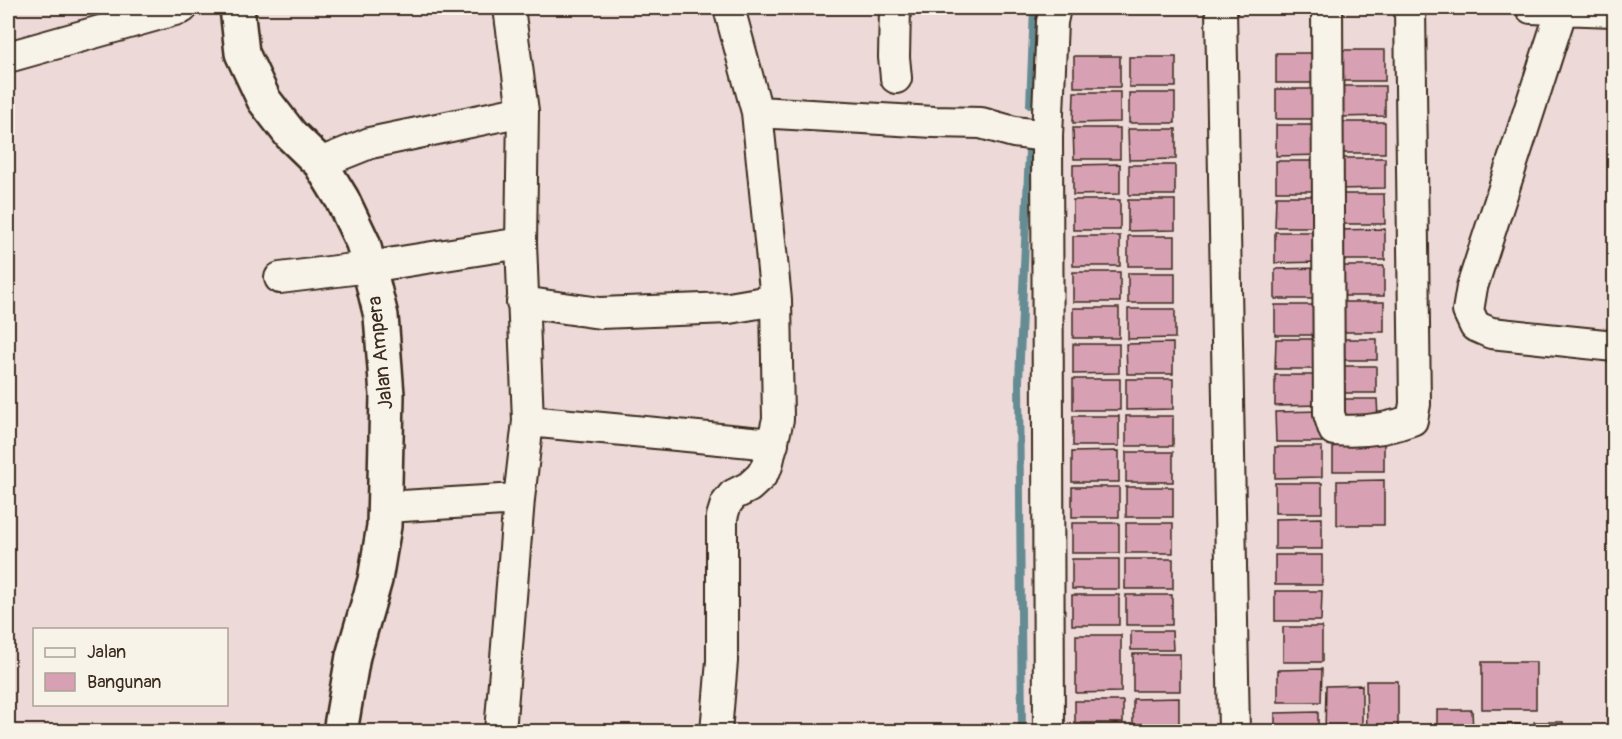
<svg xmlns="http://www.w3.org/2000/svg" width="1622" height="739" viewBox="0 0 1622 739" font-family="Pangolin,sans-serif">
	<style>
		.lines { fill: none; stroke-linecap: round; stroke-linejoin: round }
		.stream { stroke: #658b93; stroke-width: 8 }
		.building { fill: #d7a0b3; stroke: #3b2a1e; stroke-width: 1.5 }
		.minor-casing { stroke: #3b2a1e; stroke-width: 34 }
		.tertiary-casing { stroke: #3b2a1e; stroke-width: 38 }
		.minor { stroke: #f7f3e8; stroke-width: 30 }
		.tertiary { stroke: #f7f3e8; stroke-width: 33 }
		.labels { text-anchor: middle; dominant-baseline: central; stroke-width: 4.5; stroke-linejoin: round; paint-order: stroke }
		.street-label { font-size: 20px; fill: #3b2a1e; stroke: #f7f3e8 }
	</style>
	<rect width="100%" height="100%" fill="#eddad8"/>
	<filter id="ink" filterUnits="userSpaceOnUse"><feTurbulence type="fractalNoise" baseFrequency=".0167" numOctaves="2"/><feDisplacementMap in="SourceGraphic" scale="12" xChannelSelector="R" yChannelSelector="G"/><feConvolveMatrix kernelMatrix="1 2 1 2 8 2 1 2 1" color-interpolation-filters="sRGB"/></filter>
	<g filter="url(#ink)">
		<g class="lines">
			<path class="stream" d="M1030,105L1034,8
				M1022,732L1019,381L1029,151"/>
		</g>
		<path class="building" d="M1338,50H1385V81H1338Z
			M1276,53H1323V83H1276Z
			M1074,56H1120V87H1074Z
			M1129,57H1176V87H1129Z
			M1338,86H1385V116L1338,117Z
			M1276,89H1323V119H1276Z
			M1074,92H1120V122L1073,123Z
			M1129,93H1175V123H1129Z
			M1338,122H1385V153H1338Z
			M1276,125H1323V155L1276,156Z
			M1073,128H1120V159H1074Z
			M1128,129H1176V159L1129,160Z
			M1338,158H1385V188L1338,189Z
			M1276,161H1322V191H1276Z
			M1120,164V194L1073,195V165Z
			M1129,165H1175V195H1129Z
			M1338,194H1384L1385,224H1338Z
			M1276,196H1322V227H1275Z
			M1073,200H1120V230H1073Z
			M1128,200H1175V230L1128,231Z
			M1385,229V260H1337V230Z
			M1275,232H1322V262L1275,263Z
			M1073,236H1120V266H1073Z
			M1128,236H1175V266H1128Z
			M1338,266H1384V296H1338Z
			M1322,268V299H1275V269Z
			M1073,272H1120V302H1073Z
			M1128,273H1175V303H1128Z
			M1337,302H1384V332H1337Z
			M1275,305H1322V335H1275Z
			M1073,308H1119V338H1073Z
			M1128,309H1175V338L1128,339Z
			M1276,339H1322V369H1275Z
			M1339,339H1377V360H1339Z
			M1173,343V374H1127L1126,344Z
			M1073,344H1119V373L1073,374Z
			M1341,366H1376V393H1341Z
			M1275,375H1322V405L1275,406Z
			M1073,379H1120V410H1073Z
			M1126,379H1173V409L1126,410Z
			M1339,399H1377L1378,418H1339Z
			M1322,411V442H1276L1275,412Z
			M1073,416H1119V446H1073Z
			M1126,416H1173V446H1126Z
			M1384,439V471H1333V440Z
			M1275,447H1322V477L1275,478Z
			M1119,451V482H1072V452Z
			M1126,452H1173V482H1126Z
			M1384,480V525H1337V481Z
			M1275,483H1322V513H1275Z
			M1072,487H1119V517H1072Z
			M1126,487H1173V517H1126Z
			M1322,518V549H1275V519Z
			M1072,523H1119V553H1072Z
			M1126,523H1173V553H1126Z
			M1275,555H1322V585H1275Z
			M1072,559H1119V589H1072Z
			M1125,559H1173V589H1125Z
			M1275,591H1322L1321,621H1275Z
			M1072,595H1119V625H1072Z
			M1126,595H1172V625H1126Z
			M1283,627H1322V662H1283Z
			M1131,631H1172L1173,650H1131Z
			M1076,635H1121V692L1076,693Z
			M1133,654H1180V691H1133Z
			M1482,662H1536V709H1482Z
			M1322,669L1321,702H1278V670Z
			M1366,681H1398V732H1367Z
			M1362,685V732H1325L1326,686Z
			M1179,698V724H1133V699Z
			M1075,701H1123V723H1075Z
			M1437,710H1472L1473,732H1437Z
			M1318,712V732H1275V713Z
			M1534,722H1563V732H1534Z
			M1480,724H1520V732H1480Z"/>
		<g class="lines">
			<defs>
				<path id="minor" d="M895,8L894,57L896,78
					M1221,8L1234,732
					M1327,8L1329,414L1334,430C1361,432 1386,430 1412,420L1415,404L1410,8
					M1531,8L1614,11
					M1562,9L1472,287L1468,311L1475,326L1491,333L1614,346
					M8,57L182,8
					M757,112L934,122L981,123L1014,132L1047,136
					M320,163L370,143L523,111
					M280,278L369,267L521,243
					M522,302L600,313L729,308L776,300
					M528,421L773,444
					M386,507L519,499L528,421L521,243L523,111L509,8
					M500,732L519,499
					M716,732L722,661V517L726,504L733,495L749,487L761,476L767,466L778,419L776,300L757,112L729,8
					M1049,732L1047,136L1052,22L1055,8"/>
				<path id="tertiary" d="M237,8L242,53L264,100L291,135L320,163L342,199L363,243L381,316L387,395L384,526L375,580L353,656L340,732"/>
			</defs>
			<use href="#minor" class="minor-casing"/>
			<use href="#tertiary" class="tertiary-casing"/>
			<use href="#minor" class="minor"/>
			<use href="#tertiary" class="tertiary"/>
		</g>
	</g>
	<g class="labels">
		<g class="street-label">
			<text transform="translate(380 353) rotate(-96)">Jalan Ampera</text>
		</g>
	</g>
	<rect width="1622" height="739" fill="none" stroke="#f7f3e8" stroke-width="30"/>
	<rect x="15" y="15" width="1592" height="709" fill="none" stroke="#3b2a1e" stroke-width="2" filter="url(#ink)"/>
	<rect x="33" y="628" width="195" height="78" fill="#f7f3e8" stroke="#aca397" stroke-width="1.5"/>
	<rect x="45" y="648" width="30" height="9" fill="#f7f3e8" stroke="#aca397" stroke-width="1.5"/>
	<text x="87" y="658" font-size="18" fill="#3b2a1e">Jalan</text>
	<rect x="45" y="673" width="30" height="18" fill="#d7a0b3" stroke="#aca397" stroke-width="1.5"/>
	<text x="87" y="688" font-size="18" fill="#3b2a1e">Bangunan</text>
</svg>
